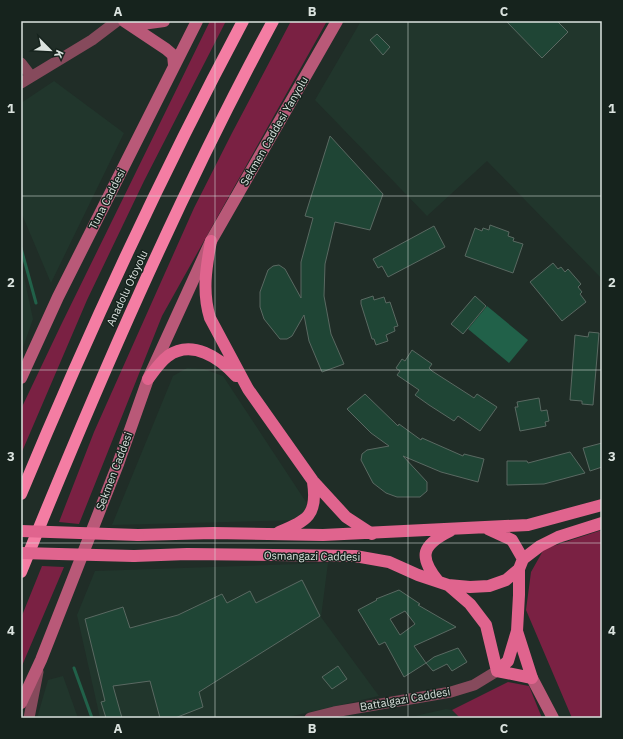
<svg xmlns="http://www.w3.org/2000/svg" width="623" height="739" viewBox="0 0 623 739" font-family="'IBM Plex Sans',sans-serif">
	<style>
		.built { fill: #21362c }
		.green { fill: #7a2143 }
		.water { fill: #216149 }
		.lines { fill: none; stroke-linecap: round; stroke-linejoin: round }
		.stream { stroke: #216149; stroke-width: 3 }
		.building { fill: #1f4535; stroke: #5a6962; fill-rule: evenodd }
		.street { stroke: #864a5c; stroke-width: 11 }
		.secondary { stroke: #b95978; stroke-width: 12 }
		.primary { stroke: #e0648e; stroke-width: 12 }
		.highway { stroke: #f47da3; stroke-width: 12 }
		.primary-bridge { stroke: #e0648e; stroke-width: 12 }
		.grid { fill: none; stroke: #dbe3df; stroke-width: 1; stroke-opacity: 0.55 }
		.labels { text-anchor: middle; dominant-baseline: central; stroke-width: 3; stroke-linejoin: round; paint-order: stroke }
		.street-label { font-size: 11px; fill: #dbe3df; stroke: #16231d }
		.neatline { fill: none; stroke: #dbe3df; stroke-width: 1.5 }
		.grid-label { font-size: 13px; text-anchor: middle; font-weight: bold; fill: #dbe3df }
	</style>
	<rect width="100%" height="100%" fill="#202d27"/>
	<path class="built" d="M361,21H602V279L487,161L427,216L315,100Z
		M54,81L124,133L51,283L21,212V103Z
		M21,263L33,319L21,353Z
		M187,368L204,369L223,376L308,505L300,520L112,525L173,376Z
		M328,563L321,617L379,696L284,718H100L77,615L95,571Z
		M63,676L78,718H37L48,680Z
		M446,709L452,710L460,718H406Z"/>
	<path class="green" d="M210,21H226L144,181L87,300L21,454V409L61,325Z
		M291,21H327L162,316L79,524L59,522L94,432L194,208L232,133Z
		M602,530V718H572L526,610L531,572L544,549Z
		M42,566L64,567L21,668V618Z
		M508,682L529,686L542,718H460L452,710Z"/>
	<path class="water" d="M487,306L528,340L509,363L468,329Z"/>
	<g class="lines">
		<path class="stream" d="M21,248L36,303
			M74,668L92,718"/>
	</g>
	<path class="building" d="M506,21H557L568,32L542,58Z
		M377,34L390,47L383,55L370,40Z
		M330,136L383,194L370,230L335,222L325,264L324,296L331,334L344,364L322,372L309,341L304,315L292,336L287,339H280L264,319L260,307V292L268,270L273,266L279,265L285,269L301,298V262L313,218L305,216Z
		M490,225L509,232L508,236L514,238L513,241L523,244L513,273L465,256L475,228L482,231L483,228L489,230Z
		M434,226L445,247L388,277L382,266L378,268L373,259Z
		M553,263L558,269L561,267L565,272L568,269L581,284L578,287L582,292L580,294L586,302L562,321L530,282Z
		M373,296L374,300L384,297L386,303L390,302L398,326L394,327L395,331L386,335L388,341L376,345L374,339H372L361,304V300Z
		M475,296L486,306L463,334L451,324Z
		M589,332L599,333L593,405L582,404V401L570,400L575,335L588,337Z
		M412,350L432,364L429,368L432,371L471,396L474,398L477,394L497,407L480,431L458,416L454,421L429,405L415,395L419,390L397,375L400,371L396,368L402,359L405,361Z
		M365,394L398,426L399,424L421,440L422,438L463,456L464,454L484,459L478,482L441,472L403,456L427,482V491L420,497H397L386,493L373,483L361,460L362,454L367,450L389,446L371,433L347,409Z
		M539,398L541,411L547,410L549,421L545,422L546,426L520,431L515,407H518L517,402Z
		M602,443V467L590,471L583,448Z
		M570,452L585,473L544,484L507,485V461H527L528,463Z
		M302,580L320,616L199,692L203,707L175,718H160L150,681L113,686L122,718H106L101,702L105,701L85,619L123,607L130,628L178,615L222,594L227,603L250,591L256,603Z
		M399,590L420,604L418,605L456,627L414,646L426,663L404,677L385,642L379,645L358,610L377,600L376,599ZM405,611L415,624L400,635L390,619Z
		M458,648L467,662L452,671L447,664L433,671L426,663L434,657Z
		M338,666L347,679L332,689L322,677Z"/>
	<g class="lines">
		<path class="street" d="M21,63L31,76
			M21,83L92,40L117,21
			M29,718L38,672
			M310,718L334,712L451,692L474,685L497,671"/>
		<path class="secondary" d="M124,21L166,49L173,55L174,65
			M128,22L142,24L164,21
			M21,378L58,297L197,21
			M532,678L553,718
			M21,703L41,660L118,464L148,379L211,241L337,21"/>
		<path class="primary" d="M211,241C206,268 202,292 210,318L248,389L313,481L346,517L372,534
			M148,379C154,371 160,362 168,356C192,339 220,358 236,376
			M488,529L512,540L523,559
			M279,532C307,521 318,515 313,482
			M138,535L213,533L323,535L528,525L602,505
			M134,556L187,554L355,556L389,562L418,575L448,585L470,587L489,586L506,580L519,569L523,559L540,546L558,537L602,523
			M438,581C418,556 422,545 450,531
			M448,585L470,604L486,625L497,671
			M497,671L508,661L517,631L519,595V569
			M497,671L532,678L517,631"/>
		<path class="highway" d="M21,494C88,333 161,175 243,21
			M21,572C97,385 177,199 273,21"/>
		<path class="primary-bridge" d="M21,531L138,535
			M21,553L134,556"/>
	</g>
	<path class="grid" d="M215,21V718M408,21V718M21,196H602M21,370H602M21,543H602"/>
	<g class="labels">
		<g class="street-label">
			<text transform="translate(274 131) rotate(-60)">Sekmen Caddesi Yanyolu</text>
			<text transform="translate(107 199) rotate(-63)">Tuna Caddesi</text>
			<text transform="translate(127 288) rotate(-65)">Anadolu Otoyolu</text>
			<text transform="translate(114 471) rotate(-69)">Sekmen Caddesi</text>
			<text transform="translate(312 556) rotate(1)">Osmangazi Caddesi</text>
			<text transform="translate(405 699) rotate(-10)">Battalgazi Caddesi</text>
		</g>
	</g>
	<rect width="623" height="739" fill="none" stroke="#16231d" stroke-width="44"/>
	<g transform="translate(50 50) rotate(114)" stroke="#16231d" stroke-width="3" paint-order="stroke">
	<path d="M0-3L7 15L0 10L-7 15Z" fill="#dbe3df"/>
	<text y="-6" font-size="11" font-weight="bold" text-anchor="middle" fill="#dbe3df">K</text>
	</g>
	<rect x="22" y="22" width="579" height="695" class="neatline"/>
	<g class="grid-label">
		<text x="118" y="16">A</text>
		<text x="312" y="16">B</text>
		<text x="504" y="16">C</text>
		<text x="11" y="113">1</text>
		<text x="612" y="113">1</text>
		<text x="11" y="287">2</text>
		<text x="612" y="287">2</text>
		<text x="11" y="461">3</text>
		<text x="612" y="461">3</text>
		<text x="11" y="635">4</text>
		<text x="612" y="635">4</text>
		<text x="118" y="733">A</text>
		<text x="312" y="733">B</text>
		<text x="504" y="733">C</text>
	</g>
</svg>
